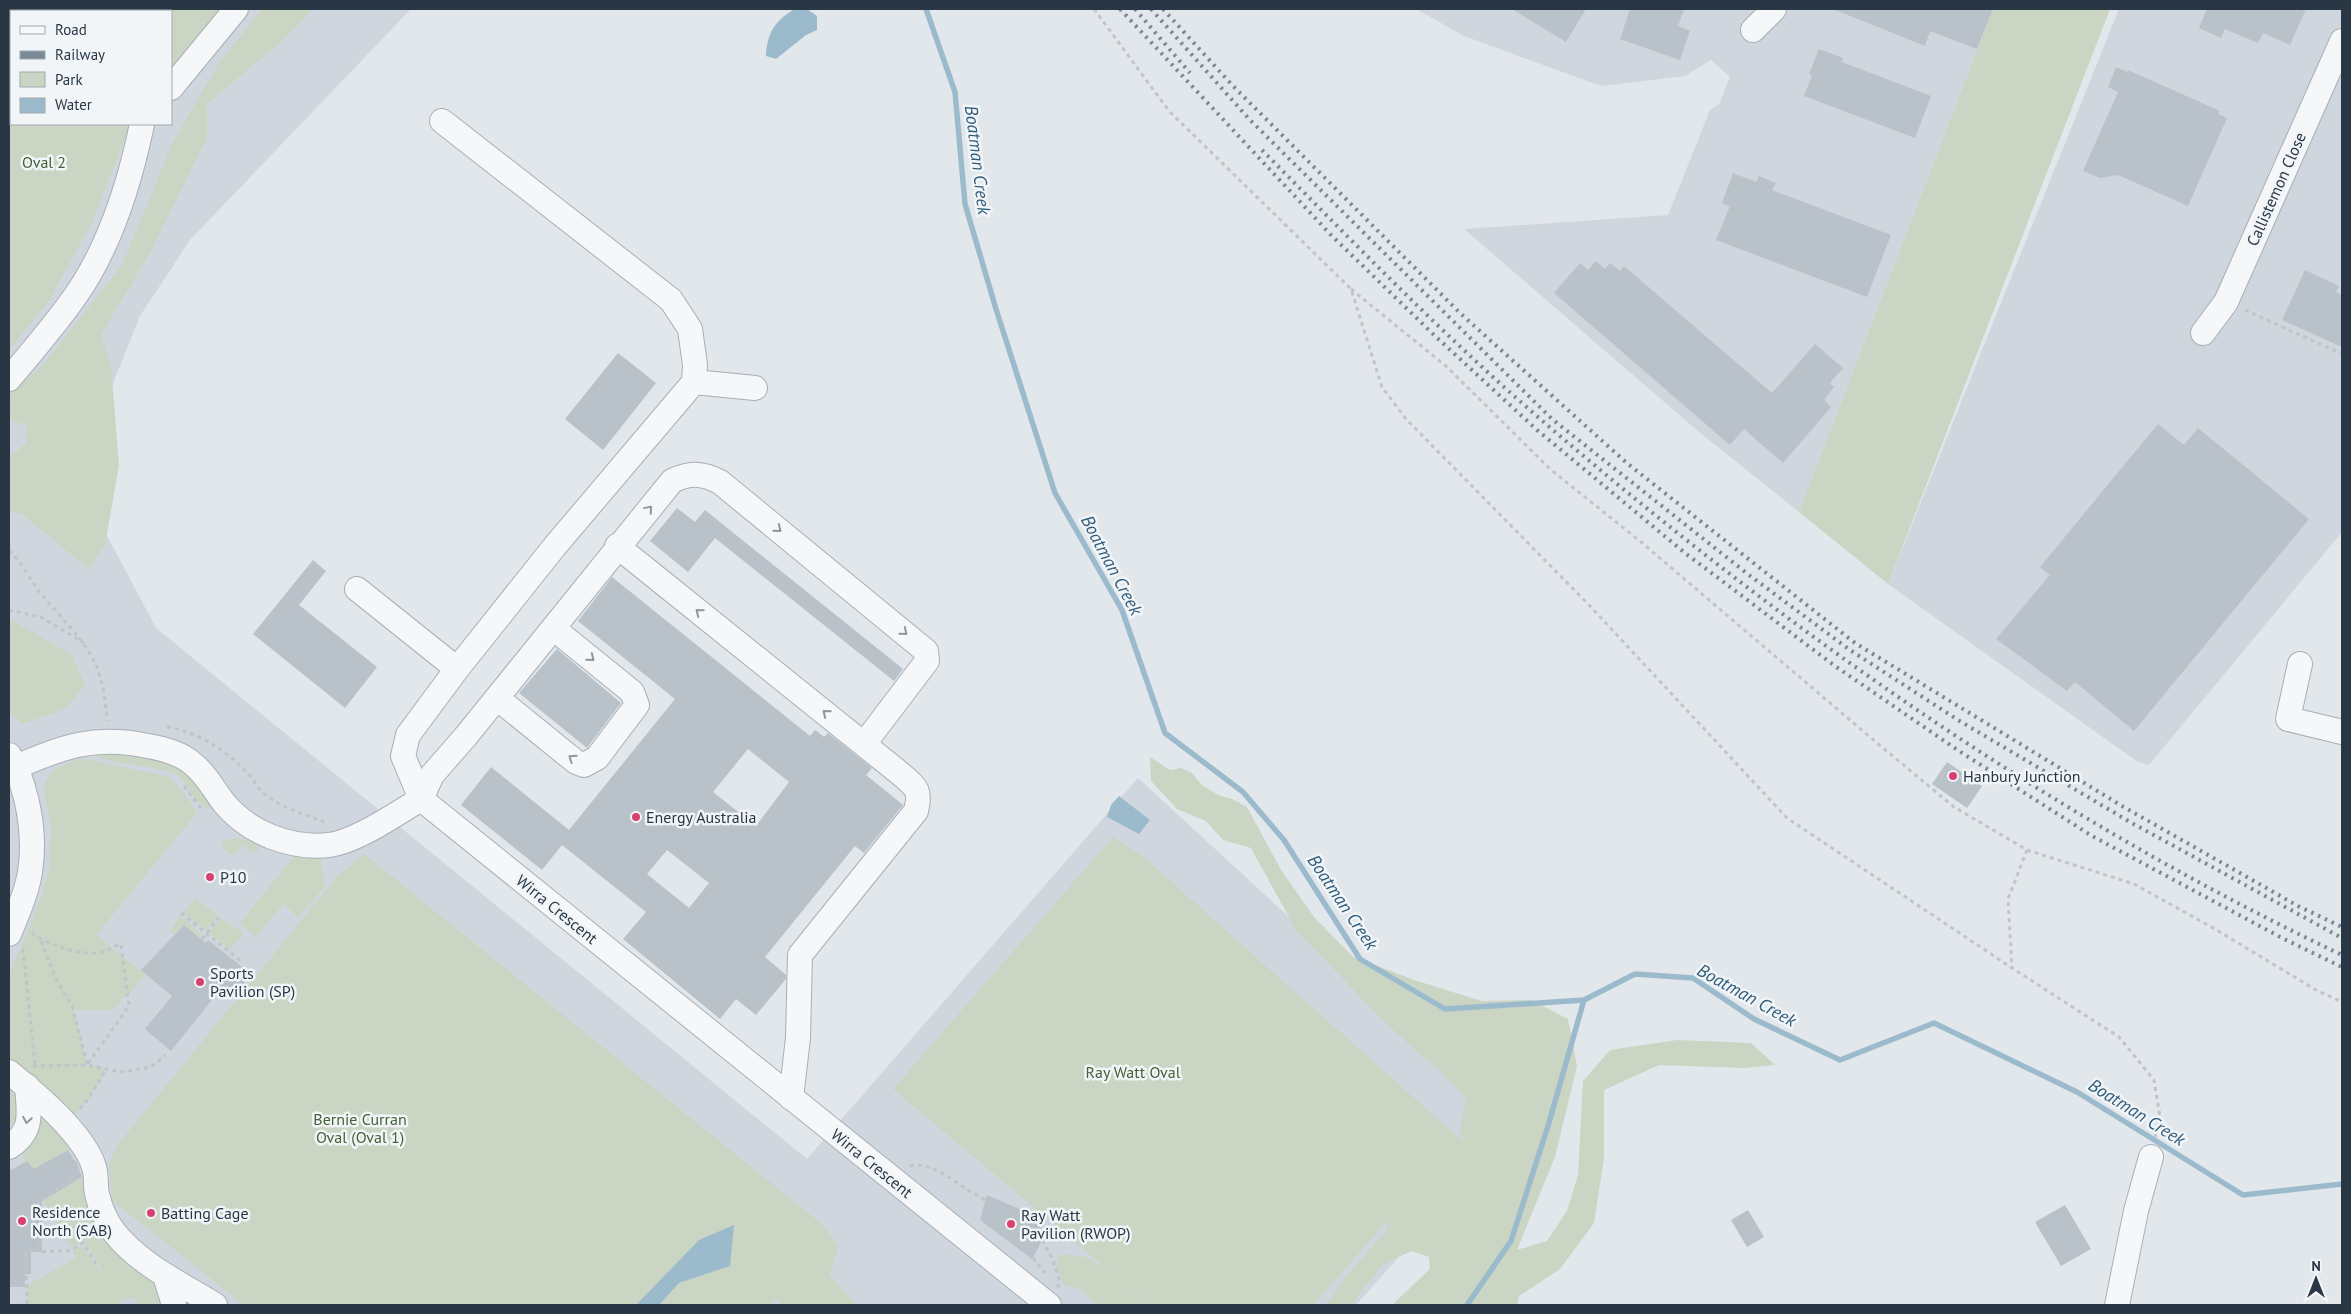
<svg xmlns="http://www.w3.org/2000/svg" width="2351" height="1314" viewBox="0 0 2351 1314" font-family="'PT Sans',sans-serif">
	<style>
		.built { fill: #d0d6dd; fill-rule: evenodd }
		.green { fill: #cad5c3 }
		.water { fill: #9bbbcd }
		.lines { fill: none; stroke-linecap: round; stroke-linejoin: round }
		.stream { stroke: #9bbbcd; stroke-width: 5.5 }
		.building { fill: #b9c1c9; fill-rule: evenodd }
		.minor-casing { stroke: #a7afb6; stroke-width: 26 }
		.path { stroke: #c0c5ca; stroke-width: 3; stroke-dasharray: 4 4; stroke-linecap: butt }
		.minor { stroke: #f5f7f9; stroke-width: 24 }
		.rail { stroke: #7a8996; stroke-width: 4; stroke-dasharray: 2.5 5; stroke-linecap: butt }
		.oneway { stroke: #8f979e }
		.poi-dot { fill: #d6416f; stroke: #f2f5f8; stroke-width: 2 }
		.labels { text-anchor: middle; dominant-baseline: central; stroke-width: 5; stroke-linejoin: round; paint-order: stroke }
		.park-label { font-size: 16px; fill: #446135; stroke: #f2f5f8 }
		.street-label { font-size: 16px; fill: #293744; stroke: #f2f5f8 }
		.poi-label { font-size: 16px; fill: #293744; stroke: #f2f5f8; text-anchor: start }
		.water-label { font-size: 18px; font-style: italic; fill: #305d7b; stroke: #f2f5f8 }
	</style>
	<rect width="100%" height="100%" fill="#e2e7eb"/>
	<path class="built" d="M9,9H411L190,240L140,316L105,403L104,530L156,628L807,1159L1138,778L1516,1126L1356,1305H9ZM11,11H171V124H11Z
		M1416,9H1993L1799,512L1699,432L1464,229L1668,215L1710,110L1719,104L1730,77L1711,60L1685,76L1601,86L1464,36Z
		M2119,9H2342V532L2149,765L2138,762L1888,584Z"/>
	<path class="green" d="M9,9H224L171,80V11H11V124H134L128,131L92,223L48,302L9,350Z
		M262,9H313L283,40L207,104V137L151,251L101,335L111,366L119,465L105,545L89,569L22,514L9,512V458L26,443L27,425L9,420V395L44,364L122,265L173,142L219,63Z
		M1993,9H2110L1888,584L1799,512Z
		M9,621H13L71,654L85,685L65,709L22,724L9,712Z
		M91,753L144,754L185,768L208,801L210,809C192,805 190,782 175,774C154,765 106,764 91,753Z
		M1150,757L1170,770L1181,768L1192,773L1202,785L1218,795L1232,799L1247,807L1281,870L1314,917L1352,956L1414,980L1482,1001L1531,1000L1568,1019L1577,1066L1555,1157L1517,1250L1547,1241L1567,1211L1578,1175L1583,1081L1610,1050L1677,1040L1751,1043L1775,1065L1744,1068L1659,1065L1604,1090V1158L1594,1223L1560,1269L1519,1296L1517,1305H1392L1430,1269L1429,1257L1411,1251L1382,1265L1351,1305H1327L1344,1279L1386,1231L1389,1219L1313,1305H1150L1134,1292L1149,1305H1096L1083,1291L1063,1284L1057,1269L1058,1258L1063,1254L1086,1257L1108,1270L893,1089L1113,837L1140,854L1466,1144L1460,1132L1466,1099L1439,1069L1419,1054L1379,1016L1296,930L1251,848L1223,840L1206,821L1177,809L1151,781Z
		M86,759L169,777L185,794L197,813L96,935L146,975L112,1010H74L87,1065L106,1070L89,1098L74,1115L25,1070L9,1058V976L42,896L50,865L51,824L44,792L45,783L52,771L59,766L77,760Z
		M234,838L258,841V851L252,852L242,845L234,856L221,846L225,841Z
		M320,853L325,886L298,917L283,904L256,937L240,923L295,855Z
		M364,854L823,1225L839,1246L829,1275L857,1305H782L776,1300L766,1305H659L679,1283L730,1266L699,1240L636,1305H244L112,1200L109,1165L115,1148L336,878Z
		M196,898L218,916L205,931L183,912Z
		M180,915L201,934L200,937L184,925L174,934L171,931Z
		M221,918L243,933L230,950L209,933Z
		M9,1085L19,1093L17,1123L9,1125Z
		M34,1107L74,1146L30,1172L22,1152L32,1136Z
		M89,1173L156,1276L168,1305H138L136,1300L131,1298L122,1299L119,1305H28V1285L76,1258L73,1252L82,1246L101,1272V1267L84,1240L71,1248L43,1200Z"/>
	<path class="water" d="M795,9H807L817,16V30L806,35L776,59L766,56C767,33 775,20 795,9Z
		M1119,796L1150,820L1139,834L1107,817L1111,805Z
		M734,1225L730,1266L679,1283L659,1305H636L699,1240Z"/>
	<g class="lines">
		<path class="stream" d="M926,9L955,92L965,204L996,309L1055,493L1122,610L1165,733L1243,792L1284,840L1360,959L1445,1009L1584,1000L1635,974L1693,978L1754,1019L1840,1060L1934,1023L2077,1092L2243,1195L2342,1184
			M1467,1305L1511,1241L1548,1126L1584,1000"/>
	</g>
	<path class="building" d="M1512,9H1586L1566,42Z
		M1630,9H1684L1678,26L1690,31L1680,60L1620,39Z
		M1833,9H1993L1977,49L1930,31L1925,46Z
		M2207,9H2306L2290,45L2263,33L2258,43L2225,29L2221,38L2199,28Z
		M1819,49L1843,58L1842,62L1931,96L1915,138L1804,96L1812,76L1809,74Z
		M2116,67L2127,72L2128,70L2220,111L2218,114L2227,118L2188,206L2118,175L2100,178L2083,171L2118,92L2108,87Z
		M1733,173L1756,182L1759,176L1776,183L1772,190L1891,235L1867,297L1716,240L1730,206L1722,203Z
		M1596,261L1605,269L1610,263L1620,271L1624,266L1772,393L1815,344L1843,368L1830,383L1834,387L1824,400L1831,407L1783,463L1744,429L1730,445L1554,293L1580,263L1588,270Z
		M2305,270L2339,286L2336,292L2342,295V347L2282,320Z
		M618,353L656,383L603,450L565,419Z
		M2158,424L2184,445L2198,428L2309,519L2134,731L2075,682L2067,691L1996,639L2050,575L2040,567Z
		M677,508L695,522L705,510L903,669L894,681L715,538L688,572L650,541Z
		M313,560L326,571L299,605L377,667L345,708L253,634Z
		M612,577L810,736L815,730L824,737L828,733L872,768L866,775L903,805L864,853L855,846L765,957L786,975V979L756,1015L736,999L720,1019L623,939L646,912L562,845L542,870L461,805L491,767L569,830L675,699L578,621ZM748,749L789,782L756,826L713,792ZM667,850L709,883L689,908L647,874Z
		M557,649L621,703L587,748L519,693Z
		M1947,762L1982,786L1967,808L1932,784Z
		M184,925L206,943L208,940L251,974L235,995L228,990L223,994L219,991L171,1051L145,1029L172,996L141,970Z
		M68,1150L74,1160L76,1161L82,1177L42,1201V1252H31V1274H25V1287H9V1171L27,1161L34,1169Z
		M987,1195L1019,1209L1041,1228L1045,1235L1032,1259L980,1220Z
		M2065,1205L2091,1249L2061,1266L2035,1222Z
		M1748,1210L1764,1237L1747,1247L1731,1220Z"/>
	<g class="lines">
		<defs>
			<path id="minor" d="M146,11V9
				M1753,30L1774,9
				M171,88L236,9
				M442,121L671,300L690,329L695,365L694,382
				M2203,333L2226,302L2342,41
				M9,379C31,353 54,326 74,298C109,249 130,182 142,124
				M755,388L694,382L555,546L457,669L408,735L403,756L421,799L432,775L466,736L672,481C690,472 702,473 720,482L926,651L927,661L864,744
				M617,546L902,775C917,788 921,791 916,811L800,955L798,1038L791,1098
				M357,589L457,669
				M2300,664L2288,719L2342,732
				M497,698L576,762L584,765L597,758L637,705L632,692L553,628
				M9,755C28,787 36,835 30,872C27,892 17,915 9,934
				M16,767C64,746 95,735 148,746C164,749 181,753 193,764C206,774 214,790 224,803C249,833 290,849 329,845C356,842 397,813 421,799L1049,1305
				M9,1072C35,1093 84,1134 94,1167C97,1176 95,1185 97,1194C100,1207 106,1221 114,1232C140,1265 180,1283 215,1305
				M9,1147C34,1131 29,1113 27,1086
				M165,1276L174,1305
				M2117,1305L2136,1211L2151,1157"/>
		</defs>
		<use href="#minor" class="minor-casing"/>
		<path class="path" d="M1094,9L1169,111L1351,289L1382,387L1406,419L1590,606L1787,818L2012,968L2119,1037L2154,1080L2160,1117L2155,1137
			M1351,289L1447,367L1550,469L1641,542L1877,743L1954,807L2027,850L2008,899L2012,968
			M2245,310L2342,354
			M9,551C22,562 31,581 41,594C82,643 103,652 107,721
			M9,610L41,617L84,643
			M167,727C201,733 228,751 251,777C255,782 258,788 262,792C280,808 306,815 328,823
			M184,786L203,811
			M2027,850L2134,884L2215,929L2316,990L2342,1002
			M181,913L242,962
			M32,933C47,945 84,957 103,952C109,950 115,946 121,944L129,1006L87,1065
			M202,939L219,917
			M41,941L56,979L72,1006L87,1064
			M23,949L35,1065
			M33,1066L87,1065L121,1072L151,1067L166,1055
			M80,1109L89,1098L106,1070
			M910,1166C933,1159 964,1191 986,1200
			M1042,1240L1053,1260L1060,1283L1057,1288
			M42,1252L72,1250L83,1243L97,1265
			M1033,1258L1045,1273
			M27,1304L26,1250H39V1200L75,1178
			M18,1305H27"/>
		<use href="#minor" class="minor"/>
		<path class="rail" d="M1120,9L1331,235L1434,335L1537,430L1685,553L1835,666L1959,751L2092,836L2282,938L2342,967
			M1135,9L1190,73
			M1151,9L1250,120L1552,419L1749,575L1850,650L1958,720L2130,822L2342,938
			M1163,9L1233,86L1461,314L1628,464L1855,643L2122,806L2298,906L2342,927
			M1262,150C1354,243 1446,338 1546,424C1788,632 2053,818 2342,955"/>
	</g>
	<defs><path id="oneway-chevron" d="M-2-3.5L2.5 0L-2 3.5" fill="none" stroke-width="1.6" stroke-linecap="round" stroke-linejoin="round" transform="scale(1.25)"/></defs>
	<g class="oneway">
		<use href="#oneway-chevron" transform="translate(649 509) rotate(-50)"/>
		<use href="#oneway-chevron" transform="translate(778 529) rotate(39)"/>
		<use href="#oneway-chevron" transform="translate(699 612) rotate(-141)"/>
		<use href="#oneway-chevron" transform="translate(904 632) rotate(39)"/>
		<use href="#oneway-chevron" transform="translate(591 658) rotate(39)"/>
		<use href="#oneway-chevron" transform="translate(826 713) rotate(-141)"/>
		<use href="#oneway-chevron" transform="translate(572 758) rotate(-145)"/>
		<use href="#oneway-chevron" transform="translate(27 1120) rotate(99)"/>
	</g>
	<g class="poi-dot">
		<circle cx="1953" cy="776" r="5"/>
		<circle cx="636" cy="817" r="5"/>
		<circle cx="210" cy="877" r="5"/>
		<circle cx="200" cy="982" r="5"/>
		<circle cx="151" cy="1213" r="5"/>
		<circle cx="22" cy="1221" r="5"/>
		<circle cx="1011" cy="1224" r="5"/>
	</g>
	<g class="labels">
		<g class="park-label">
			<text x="44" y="162">Oval 2</text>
			<text x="1133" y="1072">Ray Watt Oval</text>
			<text x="360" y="1119">Bernie Curran<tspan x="360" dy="18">Oval (Oval 1)</tspan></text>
		</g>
		<g class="street-label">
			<text transform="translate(2276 189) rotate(-66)">Callistemon Close</text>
			<text transform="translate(557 909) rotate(39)">Wirra Crescent</text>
			<text transform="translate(872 1163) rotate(39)">Wirra Crescent</text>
		</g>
		<g class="poi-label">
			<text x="1963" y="776">Hanbury Junction</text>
			<text x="646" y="817">Energy Australia</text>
			<text x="220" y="877">P10</text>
			<text x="210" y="973">Sports<tspan x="210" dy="18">Pavilion (SP)</tspan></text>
			<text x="32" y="1212">Residence<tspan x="32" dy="18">North (SAB)</tspan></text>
			<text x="161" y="1213">Batting Cage</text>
			<text x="1021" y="1215">Ray Watt<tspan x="1021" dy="18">Pavilion (RWOP)</tspan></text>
		</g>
		<g class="water-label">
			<text transform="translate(978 160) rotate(83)">Boatman Creek</text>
			<text transform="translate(1112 565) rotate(62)">Boatman Creek</text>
			<text transform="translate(1343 902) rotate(56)">Boatman Creek</text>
			<text transform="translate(1747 995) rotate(29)">Boatman Creek</text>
			<text transform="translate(2137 1112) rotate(32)">Boatman Creek</text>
		</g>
	</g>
	<rect width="2351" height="1314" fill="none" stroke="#293744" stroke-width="20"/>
	<rect x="10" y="10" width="162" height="115" fill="#f2f5f8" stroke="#a2a9b0"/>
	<rect x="20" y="26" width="25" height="8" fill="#f5f7f9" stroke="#a2a9b0"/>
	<text x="55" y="35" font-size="15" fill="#293744">Road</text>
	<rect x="20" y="51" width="25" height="8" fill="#7a8996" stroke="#a2a9b0"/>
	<text x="55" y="60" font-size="15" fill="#293744">Railway</text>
	<rect x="20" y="72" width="25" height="15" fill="#cad5c3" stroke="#a2a9b0"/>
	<text x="55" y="85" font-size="15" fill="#293744">Park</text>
	<rect x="20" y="98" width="25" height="15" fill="#9bbbcd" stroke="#a2a9b0"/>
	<text x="55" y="110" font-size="15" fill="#293744">Water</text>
	<g transform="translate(2316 1279)" stroke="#f2f5f8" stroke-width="4" paint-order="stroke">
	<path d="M0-4L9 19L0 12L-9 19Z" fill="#293744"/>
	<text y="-8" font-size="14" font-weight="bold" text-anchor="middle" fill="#293744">N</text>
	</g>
</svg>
